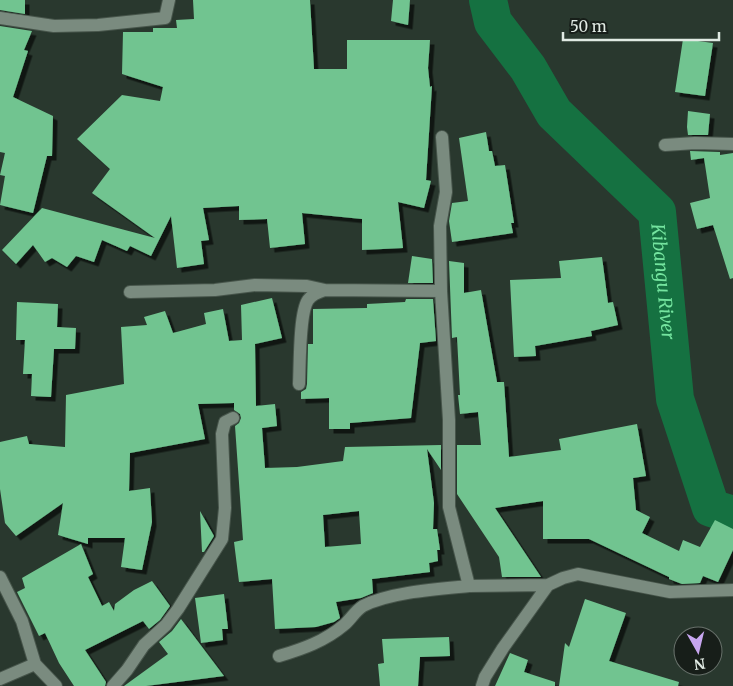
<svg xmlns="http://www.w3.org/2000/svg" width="733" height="686" viewBox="0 0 733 686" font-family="Merriweather,serif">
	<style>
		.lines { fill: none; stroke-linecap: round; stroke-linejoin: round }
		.river { stroke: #157141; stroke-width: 38 }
		.building { fill: #71c490; fill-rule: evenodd; filter: url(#shadow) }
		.street-casing { stroke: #47554b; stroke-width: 14 }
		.street { stroke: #7a8b7f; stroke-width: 12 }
		.labels { text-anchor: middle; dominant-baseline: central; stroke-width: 5; stroke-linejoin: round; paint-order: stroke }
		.water-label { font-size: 18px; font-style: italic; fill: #74e49f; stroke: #171e19 }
	</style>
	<defs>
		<filter id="shadow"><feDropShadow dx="4.5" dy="4.5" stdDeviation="0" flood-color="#0009"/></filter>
	</defs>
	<rect width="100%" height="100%" fill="#29382e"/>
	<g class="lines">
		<path class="river" id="s1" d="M488,0L493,22L528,68L554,113L657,212L675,399L711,508L733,515"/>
	</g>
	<path class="building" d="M0,0H25V14L0,10Z
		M193,0H310L314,69H347V40H430L428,68L430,87L432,86L426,180L431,181L424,208L398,202L403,248L362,250V219L302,213L305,244L270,248L267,219L239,220V206L203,208L209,240L201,241L204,264L177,268L171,216L151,256L130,246L127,251L102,240L94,262L76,256L67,267L52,258L45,262L33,245L16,264L2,250L42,208L155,238L92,193L110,169L77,139L122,95L160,101L163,87L122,74L123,32H153V28H177L176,20L194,19Z
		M393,0H410L408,25L391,21Z
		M0,26L32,31L24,50L28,51L13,97L53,116L52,156H47L33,213L0,205L5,176L0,175L5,153L0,152Z
		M683,39L713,43L705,96L675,92Z
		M688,111L710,114L708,135H688L687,127Z
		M486,132L489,151H492L495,166L505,165L514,223H511L513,233L452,242L449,221L452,203L468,201L459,138Z
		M690,151L720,152V155L733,153V278L730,279L713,225L697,229L690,203L710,198L704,158L691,160Z
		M412,256L432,259L433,283H408Z
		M602,257L608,303L613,302L618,325L591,331L592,336L535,346L536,356L514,357L510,280L561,278L559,261Z
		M449,261L464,263V293L481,290L497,382H504L509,457L561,450L559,439L637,424L646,476L633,478L636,510L650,517L642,533L679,551L683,540L700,547L715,520L733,529V550L718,582L703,576L700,583L682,584L669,579V577L589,539H543V501L495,508L541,577H502L499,557L457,494V445H481L478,412L460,414L458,395H460L457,337L452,338Z
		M272,298L282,338L255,344L256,406L275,404L277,426L262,428L265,468L297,467L343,461L345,447L441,445V470L427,449L434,503L433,529H437L440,550H437L438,561L429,563L430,572L372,579L373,593L361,598L336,602L340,618L334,622L316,627L275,629L272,579L239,582L234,542L243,540L235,426L239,423L241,418L240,414L234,410V403L198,404L205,439L130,453L129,491L150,488L152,522L142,570L121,567L125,538H88V544L58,535L63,503L16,536L5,523L0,489V442L27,436L29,444L65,447L66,395L124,384L121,327L147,325L144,317L165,311L173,333L206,324L204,313L223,309L229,341L242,340L241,305ZM359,511L361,544L325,547L323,515Z
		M406,299H433L436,341L420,343L411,418L350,423V429H329V398L301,399V392L306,389L307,384L308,344H313V309L367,308V304L405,302Z
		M17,302L58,304L57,327L76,328L75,349H54L51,397L31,396L32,374H23L25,340H16Z
		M200,511L214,536L204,552H202Z
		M81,544L93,574L88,577L102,606L109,602L114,611L115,604L134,590L152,581L170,606L160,620L149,629L143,621L85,650L106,682L105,686H74L59,663L45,633L39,636L17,592L25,588L22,578Z
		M224,594L228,629H222L223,640L201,643L195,598Z
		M585,599L626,613L609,661L679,682L678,686H559L565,643L569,647Z
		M181,619L224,676L146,686H124L168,654L159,642L172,631Z
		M449,637L450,656L420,657L418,686H380L378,664L384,663L382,639Z
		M510,653L528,660L524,672L555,682V686H495Z"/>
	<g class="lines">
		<defs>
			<path id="street" d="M0,18L54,26L98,25L165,18L169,0
				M442,137L446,192L440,226L441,291L449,420V507L469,586L548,585
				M665,145L695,143L733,144
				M130,292L215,290L255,285L307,286L325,290L441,291
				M299,384C300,366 299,313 308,300C312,294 319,292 325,290
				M0,577L22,621L35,664L56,686
				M279,656C303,649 325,641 344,625C351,619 355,611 363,606C390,592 438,589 469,586
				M0,679L35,664
				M113,686L127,670L144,645L166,625L178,609L222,539L225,508L222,434L225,422L233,418
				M482,686L485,677L503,648L548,585L563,578L578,574L670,592L733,590"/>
		</defs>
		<use href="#street" class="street-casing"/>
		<use href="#street" class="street"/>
	</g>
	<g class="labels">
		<g class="water-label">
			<text stroke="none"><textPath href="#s1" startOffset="345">Kibangu River</textPath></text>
		</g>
	</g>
	<g transform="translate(698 651) rotate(172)"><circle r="24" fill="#171e19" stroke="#67706a"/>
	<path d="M0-4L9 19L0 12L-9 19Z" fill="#c7a6ef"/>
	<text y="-8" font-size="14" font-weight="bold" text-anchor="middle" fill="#e0eae3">N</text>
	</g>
	<path d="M563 32v8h156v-8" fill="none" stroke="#e0eae3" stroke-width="2.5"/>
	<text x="570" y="32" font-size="15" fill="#e0eae3" stroke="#171e19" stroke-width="4" paint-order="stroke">50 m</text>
</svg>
